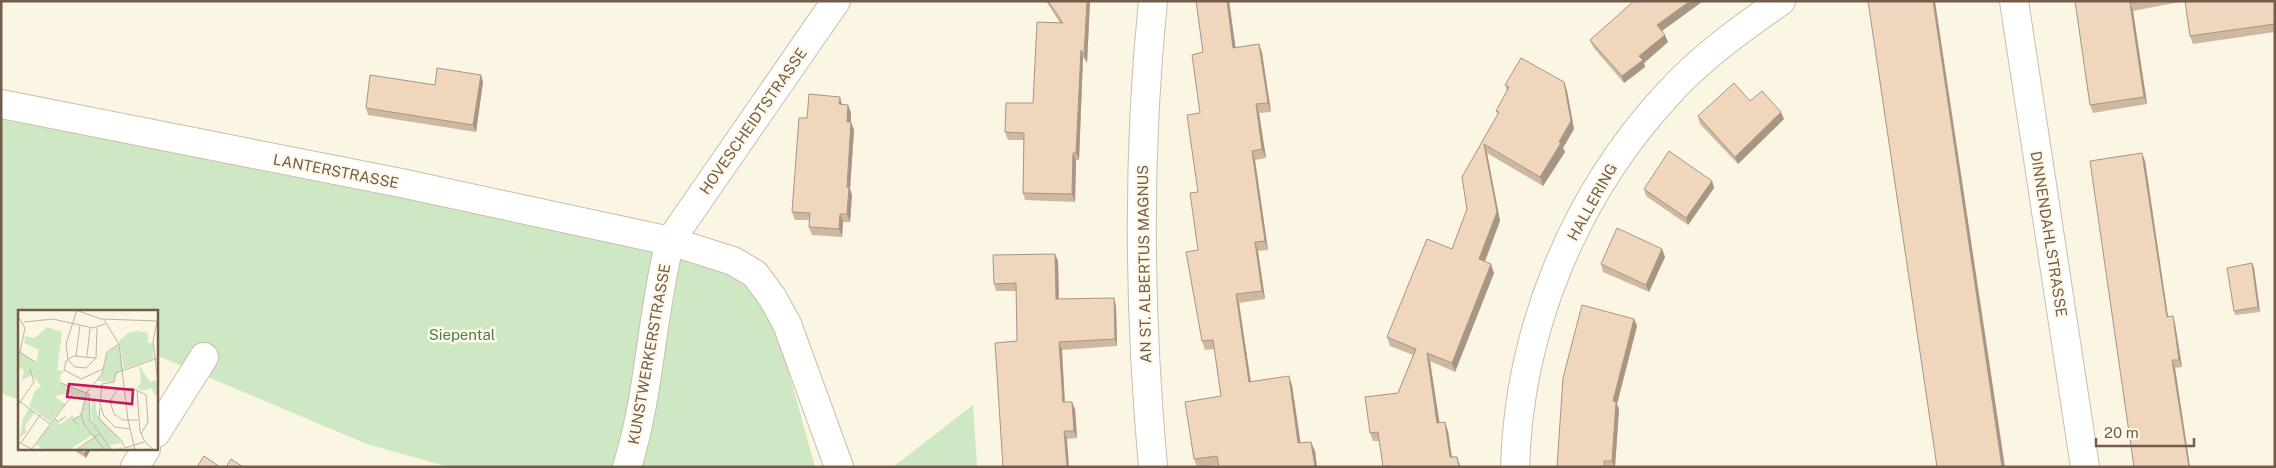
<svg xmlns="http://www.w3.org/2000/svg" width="2276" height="468" viewBox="0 0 2276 468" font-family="'Public Sans',sans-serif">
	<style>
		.green { fill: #cee8c3 }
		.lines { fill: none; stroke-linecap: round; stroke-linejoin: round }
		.minor-casing { stroke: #cdbdab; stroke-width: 30 }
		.minor { stroke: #fff; stroke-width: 28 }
		.wall { fill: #ceb8a2 }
		.shaded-wall { fill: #a89684 }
		.building { fill: #f0d6bc; stroke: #a89684 }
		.labels { text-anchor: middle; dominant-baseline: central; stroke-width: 5; stroke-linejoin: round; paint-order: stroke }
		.street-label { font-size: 15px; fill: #735d4a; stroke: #fef9ea }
		.park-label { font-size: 15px; fill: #507e45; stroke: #fef9ea }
		.inset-road { fill: none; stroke: #c1b3a1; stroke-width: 1 }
		.view { fill: #c2185b; fill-opacity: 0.15; stroke: #c2185b; stroke-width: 2.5 }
		.inset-edge { fill: none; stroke: #735d4a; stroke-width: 2.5 }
	</style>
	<rect width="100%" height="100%" fill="#fbf5e4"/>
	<path class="green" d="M1,105L672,245L760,288L777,329L815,467H449L367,444L158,356L156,359V312H19V400L1,393Z
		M973,405L977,467H893Z"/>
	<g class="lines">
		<defs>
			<path id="minor" d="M1153,1C1137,156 1139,312 1153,467
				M2014,1L2085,467
				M1,104L401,183L670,241L733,261L755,274L772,297L787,324L839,467
				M156,433L204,357
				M135,467L146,449
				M627,467C650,394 651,316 670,241L836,1
				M1515,467C1519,330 1574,196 1667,95C1700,58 1741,29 1781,1"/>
		</defs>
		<use href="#minor" class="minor-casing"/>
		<use href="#minor" class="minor"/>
	</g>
	<path class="wall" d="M1046,1H1090L1087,63L1083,57L1079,160H1076L1075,202L1025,200L1023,193L1024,140H1008L1005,132L1033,103L1060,23Z
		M1196,1H1229L1235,48L1259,44L1262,53L1271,112L1259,113L1266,158L1255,160L1268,250L1258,251L1265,299L1239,303L1251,382L1292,385L1300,443L1315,451L1317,467H1320L1218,465L1197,467L1194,459L1221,396L1214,349L1205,350L1202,341L1198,250V192L1200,113L1203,52Z
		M1703,1L1662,31L1668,42L1644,63L1645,67L1624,83L1593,47L1590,40Z
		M2075,1H2275V32L2193,44L2190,36L2185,1L2133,11L2147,104L2093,113L2090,105Z
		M481,75L483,82L476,132L368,115L366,108L435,85Z
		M1564,82L1567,91L1574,129L1563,148L1565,152L1543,186L1487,153L1500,221L1485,262L1494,273L1455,372L1430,361L1439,423L1448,431L1452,457H1457L1461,467H1383L1379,441H1373L1370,433L1398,393L1413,355L1390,346L1387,337L1452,249L1467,209L1462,177L1498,115L1496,111L1507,91L1505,85Z
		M1750,101L1784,119L1738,164L1700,124L1698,116Z
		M842,105H848L851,113V122L854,130L850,189L852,195L850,222H843L842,237L812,235L809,227L810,220H795L792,212Z
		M2145,161L2168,316L2175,324L2182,367L2175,368L2190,467H2134Z
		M1712,181L1714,188L1688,225L1646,196L1644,189Z
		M1662,249L1665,257L1649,292L1603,272L1601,264Z
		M1055,254L1058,261L1059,299L1116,306L1117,346L1062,350L1065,402L1075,409L1077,438L1067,439L1017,341L1016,291H996L994,284Z
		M2252,263L2254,268L2260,312L2235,315L2234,311Z
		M1634,319L1637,326L1617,404L1619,409L1615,467H1557Z
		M72,449H91L86,458Z"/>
	<path class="shaded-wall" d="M1087,1H1090L1087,63L1084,55Z
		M1227,1H1229L1237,57L1233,48Z
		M1690,1H1703L1659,33L1657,25Z
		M1933,1H1935L2005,467H2002Z
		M2130,3L2133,11L2147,104L2144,97Z
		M1665,35L1668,42L1644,63L1645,67L1624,83L1622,76L1639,56Z
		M1259,44L1262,53L1271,112L1268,103Z
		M1081,50L1083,57L1079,160L1076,153Z
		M481,75L483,82L476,132L473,125Z
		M1564,82L1567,91L1574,129L1563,148L1565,152L1543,186L1540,177L1559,142Z
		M840,97L842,105L839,104Z
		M1256,104L1259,113L1266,158L1262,149Z
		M848,105L851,113L850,129L847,122Z
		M1781,112L1784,119L1738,164L1735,157Z
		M851,122L854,130L850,189L852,195L850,222L847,214V187Z
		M1484,144L1487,153L1500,221L1482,268L1479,259Z
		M1252,151L1255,160L1268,250L1265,241Z
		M1073,153L1076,160L1075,202L1072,194Z
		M2142,153L2145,161L2169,324L2167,317Z
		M1712,181L1714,188L1688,225L1686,218Z
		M840,214L843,222L842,237L839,229Z
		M1255,242L1258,251L1265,299L1262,291Z
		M1662,249L1665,257L1649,292L1646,285Z
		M1055,254L1058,261L1059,306L1056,299Z
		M2252,263L2254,268L2260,312L2258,307Z
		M1491,264L1494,273L1455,372L1452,363Z
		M1236,294L1239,303L1252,391L1249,382Z
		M1114,298L1116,306L1117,346L1115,339Z
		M2173,316L2175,324L2182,367L2179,360Z
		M1634,319L1637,326L1617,404L1619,409L1615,467H1614L1612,461L1613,401Z
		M1059,342L1062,350L1065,409L1063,402Z
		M1427,353L1430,361L1441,432L1437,423Z
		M2172,360L2175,368L2190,467H2189Z
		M1289,376L1292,385L1302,452L1298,443Z
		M1072,402L1075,409L1077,438L1074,431Z
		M1445,422L1448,431L1453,466L1450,457Z
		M1064,431L1067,439L1069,467H1067Z
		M1311,442L1315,451L1317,467H1315Z
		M87,449H91L86,458L84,454Z"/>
	<path class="building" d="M1048,1H1087L1084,55L1081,50L1076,153H1073L1072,194L1023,193L1024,133L1005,132L1006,103H1033L1037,22L1063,23Z
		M1196,1H1227L1233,48L1259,44L1268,103L1256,104L1262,149L1252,151L1265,241L1255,242L1262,291L1236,294L1249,382L1289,376L1298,443L1311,442L1315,467H1219L1217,456L1194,459L1185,402L1221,396L1213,340L1202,341L1186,252L1198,250L1190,193L1198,192L1187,115L1200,113L1192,55L1203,52Z
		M1634,1H1690L1657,25L1665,35L1639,56L1643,60L1622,76L1590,40Z
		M1868,1H1933L2002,467H1937Z
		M2075,1H2139L2130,3L2144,97L2090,105Z
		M2185,1H2275V24L2190,36Z
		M1521,58L1564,82L1571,121L1559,142L1561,143L1540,177L1484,144L1497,212L1479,259L1491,264L1452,363L1427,353L1437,423L1445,422L1450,457H1457L1459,467H1390V466L1383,467L1378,432L1370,433L1365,397L1398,393L1416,349L1387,337L1427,239L1452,249L1467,209L1462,177L1499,112L1496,111L1509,87L1505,85Z
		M437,68L481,75L473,125L366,108L370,75L435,85Z
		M1734,83L1750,101L1762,91L1781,112L1735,157L1698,116Z
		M809,94L840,97L839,104L848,105L847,122H851L847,187H849L847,214H840L839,229L809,227L810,213L792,212L799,118H807Z
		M1669,151L1712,181L1686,218L1644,189Z
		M2142,153L2167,317L2173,316L2179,360H2172L2189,467H2134L2090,161Z
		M1617,228L1662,249L1646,285L1601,264Z
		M1055,254L1056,299L1114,298L1115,339L1059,342L1063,402H1072L1074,431H1064L1067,467H1003L995,343L1017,341L1016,283L994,284L993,255Z
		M2252,263L2258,307L2234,311L2227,268Z
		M1582,305L1634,319L1613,401L1616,402L1612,461H1604V467H1557L1563,378Z
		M77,449H87L84,454Z
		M204,456L220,467H197Z
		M231,459L243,467H226Z"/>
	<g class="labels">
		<g class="street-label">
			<text transform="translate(753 121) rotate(-55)">HOVESCHEIDTSTRASSE</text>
			<text transform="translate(336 171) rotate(11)">LANTERSTRASSE</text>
			<text transform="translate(1592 202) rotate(-61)">HALLERING</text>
			<text transform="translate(2049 234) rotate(81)">DINNENDAHLSTRASSE</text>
			<text transform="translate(1144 264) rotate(-91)">AN ST. ALBERTUS MAGNUS</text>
			<text transform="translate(649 354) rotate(-80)">KUNSTWERKERSTRASSE</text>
		</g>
		<g class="park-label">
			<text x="462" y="334">Siepental</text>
		</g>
	</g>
	<g transform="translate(18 310)">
		<rect width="140" height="140" fill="#fbf5e4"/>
		<path d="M29,17L44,22L39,60L46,61L42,65L43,73L71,84L72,108L76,118L73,103L74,90L77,88L79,105L101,128L105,140L98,139L104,137L102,133L92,135L88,131L94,140H58L76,128L74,125L51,140H25L18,134L36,109L42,115L54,105L56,108L63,105L66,90L54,84L39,85L38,88L47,94L32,112L11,96L17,81L23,76L14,65L4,70L6,60L0,56V41L18,52L21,40L6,33L7,26L17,28ZM120,21L130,23V33H135V49L106,59L101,31L110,23ZM100,35L105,60L99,62L96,72L79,71L84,64L90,42ZM121,55L132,72L139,70L140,89L133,78L124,81L119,78L123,72ZM11,98L17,102L7,116L8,123L2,127L5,109Z" fill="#cee8c3"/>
		<path class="inset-road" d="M58,0L83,9L140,11M59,0L48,34L50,50L57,57L68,58L78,48L79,18M0,6L7,18L2,42M140,7L135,31L140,72M86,10L101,34L110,110L117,140M6,12L35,9L75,18L87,14M0,41L17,52M58,46L62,15M69,46L72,18M78,48L55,46L48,51L46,60L63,69L85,59M43,73L71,84L72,110L94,140M119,80L122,121L127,132L136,140M0,90L32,114M0,95L16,72L12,59M82,98L81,109L103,130L107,138L126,132M36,108L40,112L48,106M120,110H105L96,104L92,91L99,80L114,78L128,85L130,112L123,124M60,115L55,110L63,105M112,119L97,117L86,106L82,94L84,74L96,72L98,63L140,48M0,132L14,139M3,133L22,105M13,140L55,84M58,140L81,124M87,140L67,116L63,105L69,82L84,64L89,42L101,34"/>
		<path class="view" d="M51,74L115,80L114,94L49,87Z"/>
		<rect width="140" height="140" class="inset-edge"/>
	</g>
	<rect width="2276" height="468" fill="none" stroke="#735d4a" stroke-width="5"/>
	<path d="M2096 438v8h98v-8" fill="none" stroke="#735d4a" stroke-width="2.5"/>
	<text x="2104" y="438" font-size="15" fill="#735d4a" stroke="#fef9ea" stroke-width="4" paint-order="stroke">20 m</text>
</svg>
